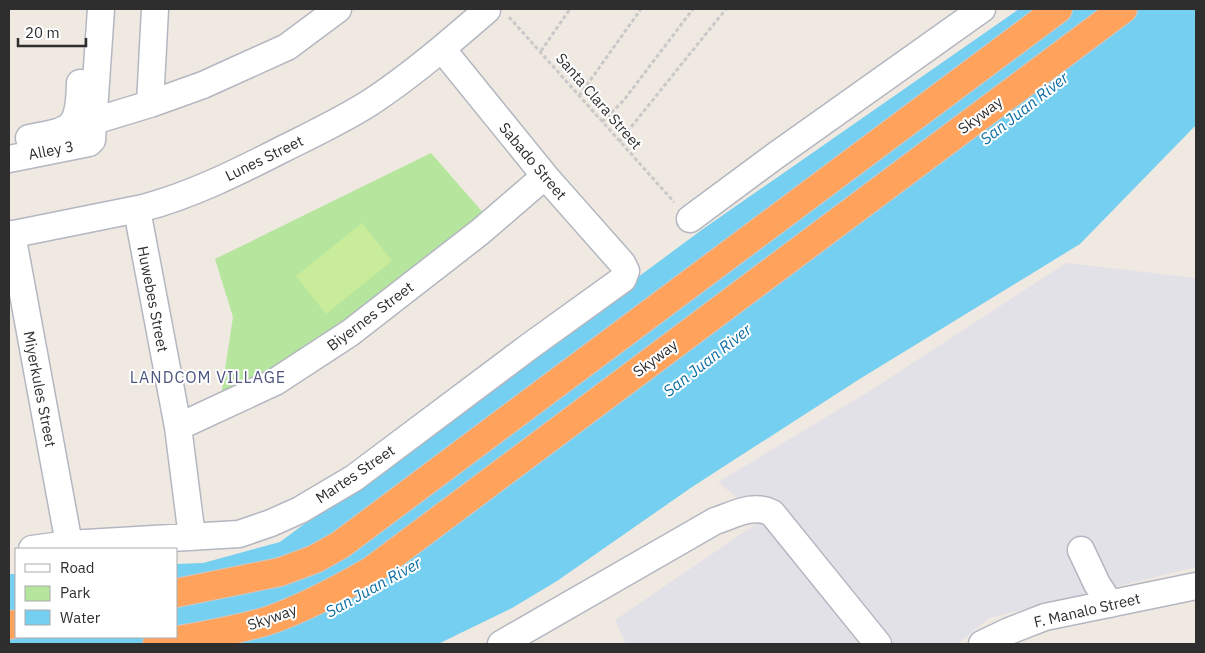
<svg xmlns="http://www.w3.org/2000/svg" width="1205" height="653" viewBox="0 0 1205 653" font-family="'IBM Plex Sans',sans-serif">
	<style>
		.industrial { fill: #e3e1e8 }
		.green { fill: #b6e59e }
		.pitch { fill: #c9ec9a }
		.water { fill: #75cff0 }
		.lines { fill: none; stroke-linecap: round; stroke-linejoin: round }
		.minor-casing { stroke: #b4b7c1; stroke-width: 29 }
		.highway-casing { stroke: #c9c9c9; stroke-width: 30 }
		.path { stroke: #c9c9c9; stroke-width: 3; stroke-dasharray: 4 2.5; stroke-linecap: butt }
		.minor { stroke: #fff; stroke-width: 26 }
		.highway { stroke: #ffa35c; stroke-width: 28 }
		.labels { text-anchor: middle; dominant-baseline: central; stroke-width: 4; stroke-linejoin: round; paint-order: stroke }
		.street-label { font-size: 15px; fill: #2e2e2e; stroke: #fff }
		.water-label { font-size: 16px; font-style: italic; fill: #0d6fa3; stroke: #fff }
		.neighbourhood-label { font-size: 16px; letter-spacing: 1px; fill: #4d5680; stroke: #fff }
	</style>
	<rect width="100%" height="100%" fill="#efe9e1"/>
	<path class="industrial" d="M1066,263L1196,278V567L989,618L958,644H626L615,620L763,519L718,482L868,392Z"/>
	<path class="green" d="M431,153L486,216L277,375L221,396L233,317L215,259Z"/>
	<path class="pitch" d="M362,223L392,261L326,314L296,276Z"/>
	<path class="water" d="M1019,9H1196V125L1080,244L858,380L692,487L557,581L512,608L438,644H9V574H16V637H176V564L203,563L280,542L703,229Z"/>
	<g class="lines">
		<defs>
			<path id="minor" d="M150,104L155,9
				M94,121L150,104L203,85L287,47L338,9
				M29,138C73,130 79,129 80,83
				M9,159L89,143L92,140L101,9
				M137,210L178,427L192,537
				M690,219L775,156L982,9
				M12,234L69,544
				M9,235L143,208C192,195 238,172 283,149C313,134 343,120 371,102C412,75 450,42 487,10
				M178,427L275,382L350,333L480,232L545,176
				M32,549L69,544L239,534L271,523L300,510L354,478L530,346L623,279L626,271L622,263L545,176L442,49
				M1081,550L1097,584L1110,604
				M501,644L715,521C734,515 753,503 772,513L878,644
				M982,644L1009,631L1045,617L1196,586"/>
			<path id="highway" d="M176,593L280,572L315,559L340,545L1058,9
				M9,625L16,624
				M157,644C194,637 231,632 267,621C303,609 338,590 371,571L1123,9"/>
		</defs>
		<use href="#minor" class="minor-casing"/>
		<use href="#highway" class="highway-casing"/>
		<path class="path" d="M509,17L674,202
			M541,51L570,9
			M579,96L641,9
			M602,122L624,100L693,9
			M619,142L726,9"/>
		<use href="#minor" class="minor"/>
		<use href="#highway" class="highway"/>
	</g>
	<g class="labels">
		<g class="street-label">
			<text transform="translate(599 101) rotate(49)">Santa Clara Street</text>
			<text transform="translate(980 115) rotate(-37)">Skyway</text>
			<text transform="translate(51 150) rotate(-11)">Alley 3</text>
			<text transform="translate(264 158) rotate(-26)">Lunes Street</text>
			<text transform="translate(533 161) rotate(50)">Sabado Street</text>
			<text transform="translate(153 299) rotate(79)">Huwebes Street</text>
			<text transform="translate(370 316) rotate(-37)">Biyernes Street</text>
			<text transform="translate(655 358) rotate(-37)">Skyway</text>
			<text transform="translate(40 389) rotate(79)">Miyerkules Street</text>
			<text transform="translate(355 474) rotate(-34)">Martes Street</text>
			<text transform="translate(1087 610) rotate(-13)">F. Manalo Street</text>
			<text transform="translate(272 617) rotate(-19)">Skyway</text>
		</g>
		<g class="water-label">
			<text transform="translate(1024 108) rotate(-38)">San Juan River</text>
			<text transform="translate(707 360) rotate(-38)">San Juan River</text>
			<text transform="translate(373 587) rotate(-29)">San Juan River</text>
		</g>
		<g class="neighbourhood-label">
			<text x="208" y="377">LANDCOM VILLAGE</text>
		</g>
	</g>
	<rect width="1205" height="653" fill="none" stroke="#2e2e2e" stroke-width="20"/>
	<rect x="15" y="548" width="162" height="90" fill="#ffffff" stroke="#ababab"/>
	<rect x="25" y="564" width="25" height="8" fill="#ffffff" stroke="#ababab"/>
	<text x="60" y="573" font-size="15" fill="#2e2e2e">Road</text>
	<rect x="25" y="586" width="25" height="15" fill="#b6e59e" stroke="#ababab"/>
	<text x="60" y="598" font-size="15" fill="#2e2e2e">Park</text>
	<rect x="25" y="610" width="25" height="15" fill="#75cff0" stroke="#ababab"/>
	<text x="60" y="623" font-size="15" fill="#2e2e2e">Water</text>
	<path d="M18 38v8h68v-8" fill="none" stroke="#2e2e2e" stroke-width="2.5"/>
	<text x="25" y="38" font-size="15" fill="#2e2e2e" stroke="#ffffff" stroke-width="4" paint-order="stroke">20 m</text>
</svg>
